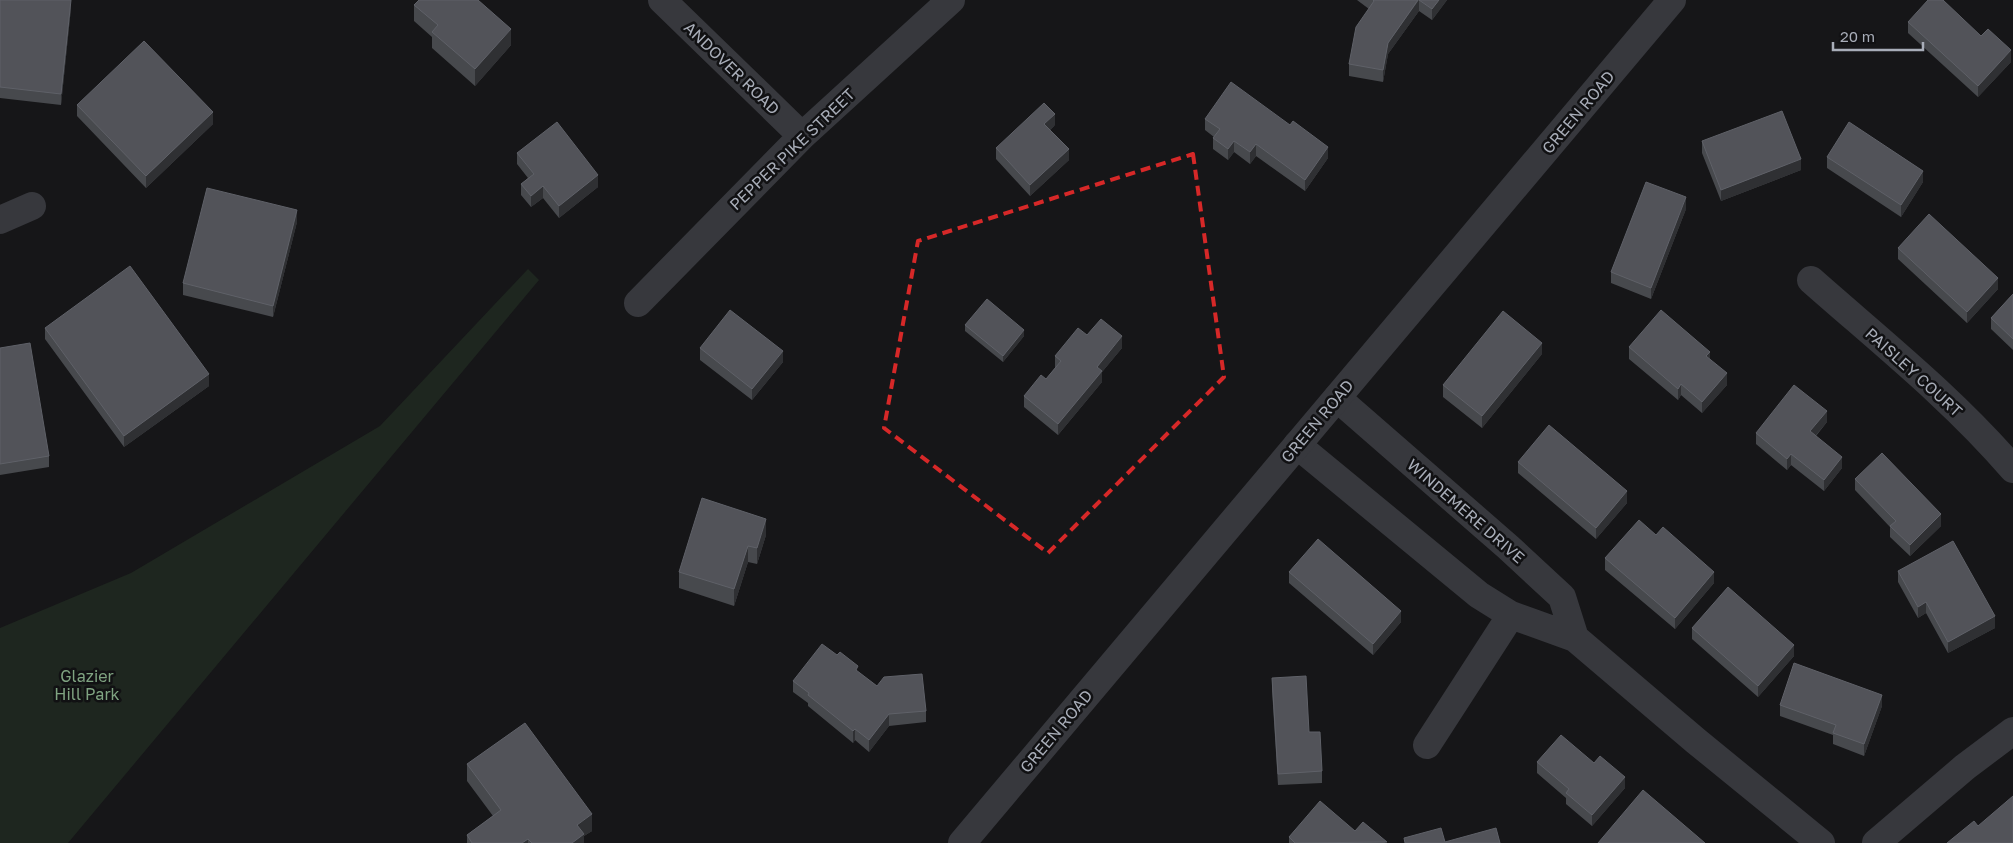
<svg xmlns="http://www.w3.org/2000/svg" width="2013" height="843" viewBox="0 0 2013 843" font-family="'Golos Text',sans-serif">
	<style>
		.green { fill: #1e261f }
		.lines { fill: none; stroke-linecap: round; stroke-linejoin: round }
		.minor { stroke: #37383d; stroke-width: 28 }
		.tertiary { stroke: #37383d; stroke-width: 28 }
		.wall { fill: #47494d }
		.shaded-wall { fill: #2f3033 }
		.building { fill: #525359; stroke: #5f6168 }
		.marked { fill: none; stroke: #d62828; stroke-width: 4; stroke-dasharray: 10 6; stroke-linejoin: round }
		.labels { text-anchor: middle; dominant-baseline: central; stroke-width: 5; stroke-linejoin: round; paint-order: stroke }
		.street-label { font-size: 16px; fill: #a8adb8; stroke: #111113 }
		.park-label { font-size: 16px; fill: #7fa381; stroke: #111113 }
	</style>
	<rect width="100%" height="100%" fill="#161618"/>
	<path class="green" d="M528,269L539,280L68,843H0V628L131,573L380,426Z"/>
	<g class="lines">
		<path class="minor" d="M662,0L802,136
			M0,220L32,206
			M1811,280C1880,341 1953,399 2013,469
			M638,303L802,136L951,0
			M1337,398L1508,547L1562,597L1575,638
			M1297,445L1479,595L1511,615L1575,638L1696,741L1821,843
			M1427,745L1511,615
			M1876,843L1965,767L2013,731"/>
		<path class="tertiary" d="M962,843L1672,0"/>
	</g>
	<path class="wall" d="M0,0L71,8L61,105L0,98Z
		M1357,0H1447L1432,20L1419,11L1388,54L1383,82L1349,76V64L1369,9Z
		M414,5L511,45L475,86L432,48V37L414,21Z
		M1908,22L1981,36L2011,62L1978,97L1908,33Z
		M77,105L213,124L146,188L77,116Z
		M1205,119L1328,158L1305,191L1256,156L1250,164L1234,152L1228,160L1213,149V138L1214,137L1205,130Z
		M1055,125L1050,130L1069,160L1030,196L996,159V148Z
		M1702,141L1801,170L1721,201L1702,153Z
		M517,153L598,187L559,218L543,198L531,207L521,195V184L528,178L517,164Z
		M1827,157L1923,182L1901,217L1827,168Z
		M1686,209L1651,299L1611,283V272Z
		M297,222L273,317L183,295V283Z
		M1898,248L1998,289L1967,323L1898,259Z
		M2013,294V350L1991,329V318Z
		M965,325L1024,336L1003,362L965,331Z
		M45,328L209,386L124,447L45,339Z
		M1087,335L1122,348L1102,372V382L1058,435L1024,407V396L1046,379L1055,368V356Z
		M1629,347L1710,360L1727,385L1702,413L1681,395L1678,400L1629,359Z
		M0,348L49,456V467L0,475Z
		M700,348L783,362L752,400L700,360Z
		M1542,354L1482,428L1443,397V385Z
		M1827,422L1816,436L1842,468L1824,491L1791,465L1787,470L1756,444V433Z
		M1518,462L1627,503L1596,539L1518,473Z
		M1855,479L1941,526L1910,556L1890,537V527L1855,490Z
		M766,535L757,564L748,562L734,606L679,588V572Z
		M1605,558L1714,583L1675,629L1605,570Z
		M1898,571L1995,628L1948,653L1926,613L1918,618L1898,582Z
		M1289,572L1401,622L1373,655L1289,583Z
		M1692,628L1794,656L1758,697L1692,639Z
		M858,672L877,686L926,711V722L889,726L869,752L855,740L853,743L808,706V703L793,692V681Z
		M1272,678L1309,732L1322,771V783L1278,785L1272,690Z
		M1780,705L1882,706L1864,756L1833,744V735L1780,716Z
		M1537,762L1625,788L1592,826L1566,804V798L1537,773Z
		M467,764L592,831L584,836V843H467V835L493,816L467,781Z
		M1355,831L1387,843H1289V837Z"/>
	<path class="shaded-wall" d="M71,0V8L61,105V94Z
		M1419,0V11L1388,54L1383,82V70L1388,43Z
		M1439,0H1447L1432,20V9Z
		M511,29V45L475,86V69Z
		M2011,50V62L1978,97V86Z
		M213,112V124L146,188V176Z
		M1055,114V125L1044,135V124Z
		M1234,141V152L1228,160V149Z
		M1256,144V156L1250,164V152Z
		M1328,147V158L1305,191V180Z
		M1069,149V160L1030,196V185Z
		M1801,159V170L1721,201V190Z
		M1923,171V182L1901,217V205Z
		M598,175V187L559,218V206Z
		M543,186V198L531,207V196Z
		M1686,197V209L1651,299V288Z
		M297,210V222L273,317V306Z
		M1998,278V289L1967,323V312Z
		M1024,330V336L1003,362V356Z
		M1122,336V348L1102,372V382L1058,435V424L1097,367Z
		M1542,343V354L1482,428V416Z
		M783,351V362L752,400V389Z
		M1710,352V363L1706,356Z
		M1727,373V385L1702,413V402Z
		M209,374V386L124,447V436Z
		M1681,384V395L1678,400V389Z
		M1827,411V422L1810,442V431Z
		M1791,454V465L1787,470V459Z
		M1842,457V468L1824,491V480Z
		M1627,491V503L1596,539V528Z
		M1941,514V526L1910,556V545Z
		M766,519V535L757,564V548Z
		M748,546V562L734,606V589Z
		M1714,572V583L1675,629V618Z
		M1926,602V613L1918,618V607Z
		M1401,611V622L1373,655V644Z
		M1995,616V628L1948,653V642Z
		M1794,645V656L1758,697V686Z
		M1882,695V706L1864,756V744Z
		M889,714V726L869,752V740Z
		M855,729V740L853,743V731Z
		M1625,777V788L1592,826V815Z
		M592,814V831L584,836V843H572L577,825Z
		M528,839V843H522Z"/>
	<path class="building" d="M0,0H71L61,94L0,87Z
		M419,0H478L511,29L475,69L432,32L438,25L414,5Z
		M1373,0H1418L1388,43L1383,70L1349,64L1356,27L1374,1Z
		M1419,0H1439L1432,9Z
		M1928,0H1943L1981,36L1988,29L2011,50L1978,86L1908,22Z
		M144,41L213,112L146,176L77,105Z
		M1231,82L1290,125L1293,121L1328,147L1305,180L1256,144L1250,152L1234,141L1228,149L1213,138L1220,129L1205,119Z
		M1044,103L1055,114L1044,124L1069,149L1030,185L996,148Z
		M1782,111L1801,159L1721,190L1702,141Z
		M557,122L598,175L559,206L543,186L531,196L521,184L534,174L517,153Z
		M1849,122L1923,171L1901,205L1827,157Z
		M1646,182L1686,197L1651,288L1611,272Z
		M207,188L297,210L273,306L183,283Z
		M1929,214L1998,278L1967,312L1898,248Z
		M130,266L209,374L124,436L45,328Z
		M2013,294V339L1991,318Z
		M987,299L1024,330L1003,356L965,325Z
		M730,310L783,351L752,389L700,348Z
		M1661,310L1710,352L1706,356L1727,373L1702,402L1681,384L1678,389L1629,347Z
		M1503,311L1542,343L1482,416L1443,385Z
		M1101,319L1122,336L1097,367L1102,371L1058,424L1024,396L1041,375L1046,379L1061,361L1055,356L1078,328L1087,335Z
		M30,343L49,456L0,464V348Z
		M1794,385L1827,411L1810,431L1842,457L1824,480L1791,454L1787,459L1756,433Z
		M1549,425L1627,491L1596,528L1518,462Z
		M1882,453L1941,514L1910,545L1890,526L1896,521L1855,479Z
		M702,498L766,519L757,548L748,546L734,589L679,572Z
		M1639,520L1656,535L1663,527L1714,572L1675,618L1605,558Z
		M1318,539L1401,611L1373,644L1289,572Z
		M1953,541L1995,616L1948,642L1926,602L1918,607L1898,571Z
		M1728,587L1794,645L1758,686L1692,628Z
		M822,644L837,655L840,652L858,666L856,670L877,686L884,677L922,674L926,711L889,714L869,740L855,729L853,731L808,695L809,693L793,681Z
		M1794,663L1882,695L1864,744L1833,733L1836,725L1780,705Z
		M1306,676L1309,732H1320L1322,771L1278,774L1272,678Z
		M525,723L592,814L577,825L584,834L572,843H532L528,839L522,843H472L467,835L501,810L467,764Z
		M1561,735L1594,763L1600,756L1625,777L1592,815L1566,793L1569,789L1537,762Z
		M1643,790L1705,843H1598Z
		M2013,796V843H1947L1974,821L1978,826Z
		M1320,801L1355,831L1363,822L1387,842L1295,843L1289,837Z
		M1441,828L1445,842L1496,828L1500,843H1405L1404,838Z"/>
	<path class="marked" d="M1193,154L1224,377L1048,553L884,428L918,241Z"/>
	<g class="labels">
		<g class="street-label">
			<text transform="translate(732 68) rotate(44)">ANDOVER ROAD</text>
			<text transform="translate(1578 112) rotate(-50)">GREEN ROAD</text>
			<text transform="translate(792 149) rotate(-44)">PEPPER PIKE STREET</text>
			<text transform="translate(1914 372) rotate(42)">PAISLEY COURT</text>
			<text transform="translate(1317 421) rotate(-50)">GREEN ROAD</text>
			<text transform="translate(1466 511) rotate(41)">WINDEMERE DRIVE</text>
			<text transform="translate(1056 731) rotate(-50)">GREEN ROAD</text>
		</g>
		<g class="park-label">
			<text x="87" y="676">Glazier<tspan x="87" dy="18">Hill Park</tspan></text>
		</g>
	</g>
	<path d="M1833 42v8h90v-8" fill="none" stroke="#a8adb8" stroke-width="2.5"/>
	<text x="1840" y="42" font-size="15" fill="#a8adb8" stroke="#111113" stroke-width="4" paint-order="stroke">20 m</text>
</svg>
